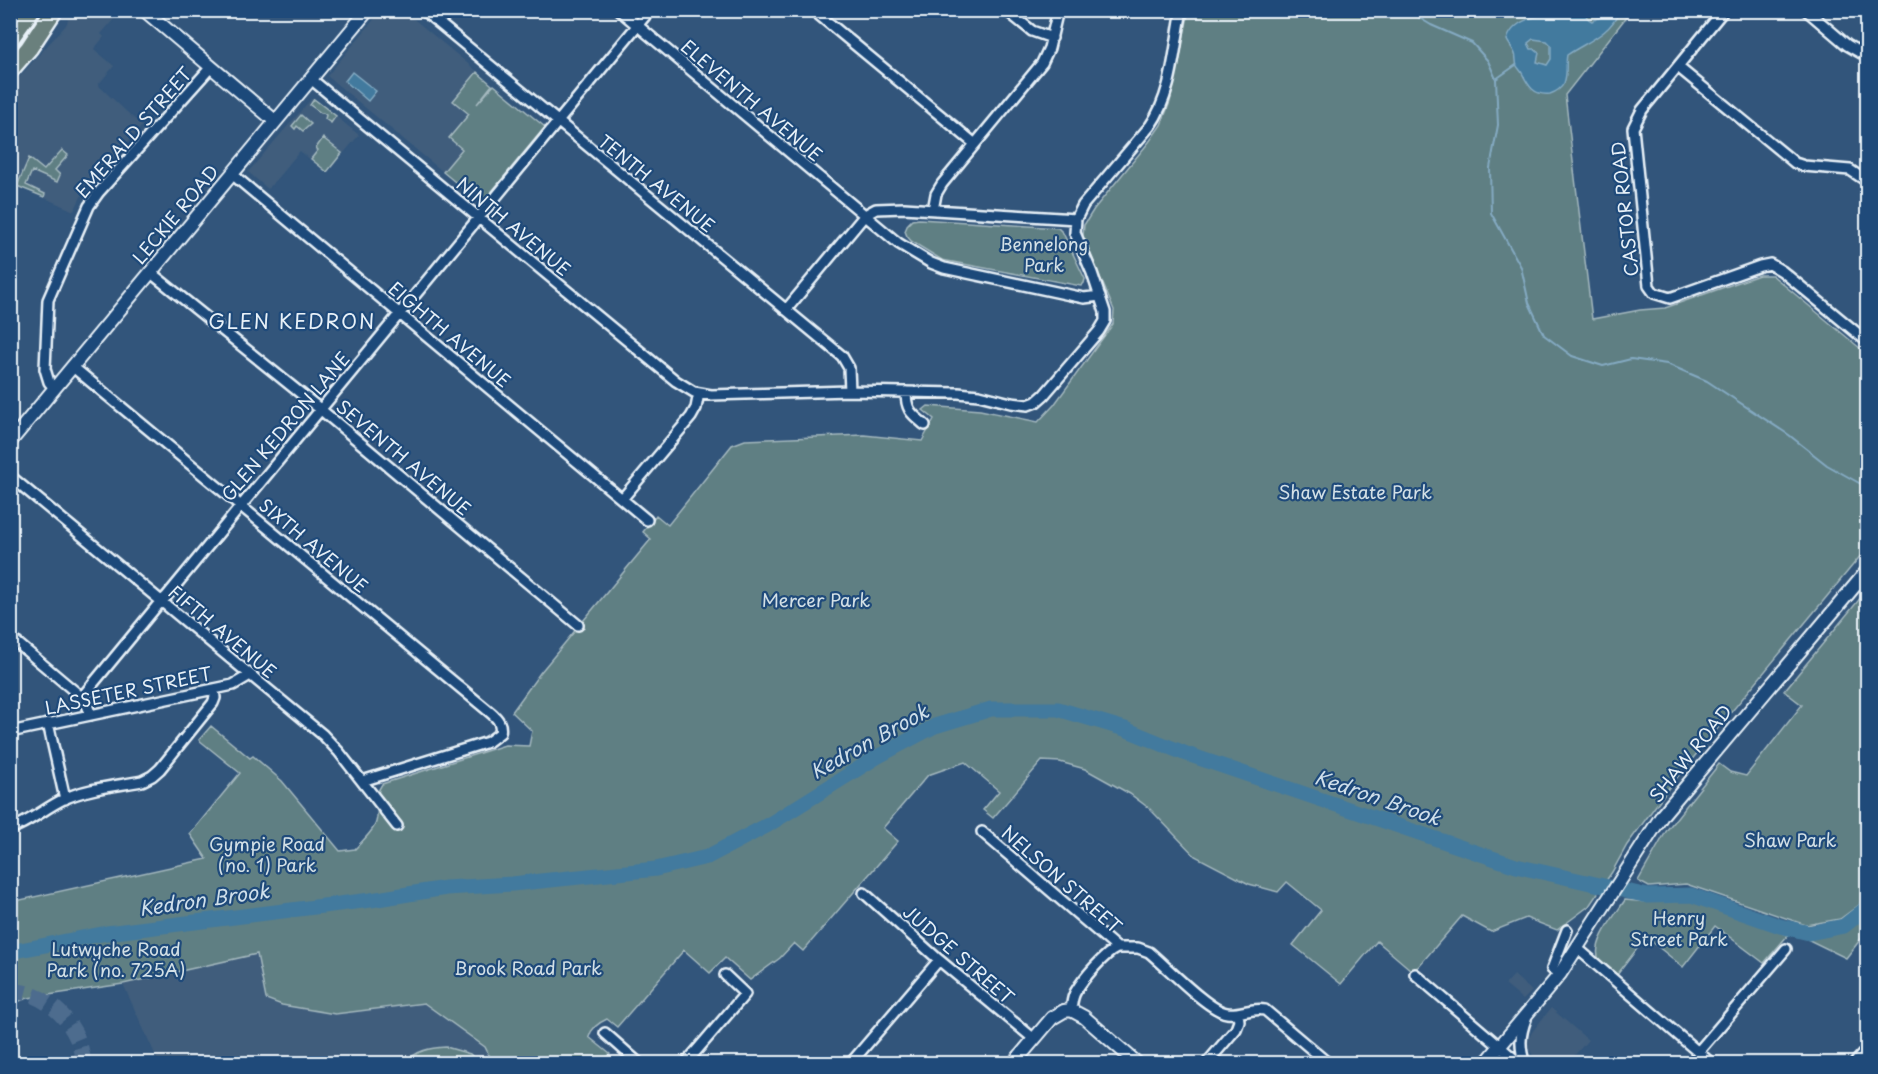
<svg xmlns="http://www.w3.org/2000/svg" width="1878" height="1074" viewBox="0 0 1878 1074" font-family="'Playpen Sans',sans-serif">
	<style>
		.built { fill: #3f5d7c }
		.green { fill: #5f7f83; stroke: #a4b8be; stroke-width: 1.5 }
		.water { fill: #427a9e; stroke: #84aac2; stroke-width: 1.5; fill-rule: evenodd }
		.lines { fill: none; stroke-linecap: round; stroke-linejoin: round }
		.stream { stroke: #84aac2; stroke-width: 2 }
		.river { stroke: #427a9e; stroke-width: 15 }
		.highway-tunnel { stroke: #4d6c8e; stroke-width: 16; stroke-dasharray: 16 8; stroke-linecap: butt }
		.street-casing { stroke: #e8f1f8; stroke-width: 14 }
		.secondary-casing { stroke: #e8f1f8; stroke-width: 16 }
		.highway-casing { stroke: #e8f1f8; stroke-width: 21 }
		.street { stroke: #1f4a7a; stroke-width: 9 }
		.secondary { stroke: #1f4a7a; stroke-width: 12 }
		.highway { stroke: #6a807d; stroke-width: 16 }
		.labels { text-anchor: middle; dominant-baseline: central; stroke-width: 4.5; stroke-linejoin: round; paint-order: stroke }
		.street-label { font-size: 18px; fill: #e8f1f8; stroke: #1f4a7a }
		.park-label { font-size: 18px; fill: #d3e0e6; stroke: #1f4a7a }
		.neighbourhood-label { font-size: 20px; letter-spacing: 1.5px; fill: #e8f1f8; stroke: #1f4a7a }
		.water-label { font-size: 20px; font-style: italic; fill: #cfdfea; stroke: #1f4a7a }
	</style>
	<rect width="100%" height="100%" fill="#32557b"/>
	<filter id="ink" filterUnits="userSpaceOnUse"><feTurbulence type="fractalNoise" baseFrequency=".0167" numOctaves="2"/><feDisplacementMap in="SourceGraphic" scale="12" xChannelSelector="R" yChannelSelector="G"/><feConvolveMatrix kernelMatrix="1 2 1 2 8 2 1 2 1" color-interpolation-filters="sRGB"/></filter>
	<g filter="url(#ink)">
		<path class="built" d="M72,11H121L101,34L104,37L94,49L114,66L98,85L142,126L85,189L74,211L11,183V86L66,25Z
			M381,11H404L545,127L483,202L477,200L327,76Z
			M311,99H315L359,135L327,173L300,151L268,189L248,172Z
			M258,954L266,1000L282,1005L335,1014L424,1003L485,1047L493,1063H159L123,984Z
			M1514,975L1532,991L1523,1000L1505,985Z
			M1551,1008L1588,1040L1568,1063H1539L1529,1050L1528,1040L1532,1032Z"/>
		<path class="green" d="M1189,11H1631L1565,95L1592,319L1640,310L1665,308L1759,275H1772L1867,354V548L1670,786L1627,845L1612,872L1589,906L1557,930L1526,918L1491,932L1462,916L1418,967L1411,970L1377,941L1341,984L1293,945L1321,910L1287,882L1278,892L1249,884L1195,856L1150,809L1130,794L1085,769L1060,762L1042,761L993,818L983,810L999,791L965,762L928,775L883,828L898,841L803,951L794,943L780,958L750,980L725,958L710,973L684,950L617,1027L607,1019C598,1023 591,1028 589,1037L610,1054L602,1063H493L485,1047L424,1003L335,1014L282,1005L266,999L257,954L123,984L28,998L11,1004V902L207,859L190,834L240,773L199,740L211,726L250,758L253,756L282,781L340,851L355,849C361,842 374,831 376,822C380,809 373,796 382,784L505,745L529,746L532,731L512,712L540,673L651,539L643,532L656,515L668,525L732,445L745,440L864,435L922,441L934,419L923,410L928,406L980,410L1038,422L1054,405L1113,324L1114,310L1083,236L1084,225L1094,209L1149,142L1161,125L1170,102Z
			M477,72L492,85L477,104L494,85L545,127L483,202L477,200L443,172L462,149L449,138L469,114L453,101Z
			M314,99L336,116L331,123L325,119L326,115L323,113H321L310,105Z
			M301,115L311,124L303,131L297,126L295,129L292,126Z
			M323,138L342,153L327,172L311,159L318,150L316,148Z
			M62,150L68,155L55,170L60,175L57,182L32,171L26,185L45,194L44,197L17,186L29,158L44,170Z
			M919,219L1058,228L1063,233L1085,279L1084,283L1081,286L942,260L911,241L907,236L905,231L908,224L912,220Z
			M1867,590L1868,891L1859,905L1840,919L1806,925L1686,884L1649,887L1638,881L1667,830L1719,764L1730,772L1746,776L1802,705L1784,691Z
			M1625,900L1648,902L1691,901L1788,935L1764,963L1715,926L1683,967L1646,937L1617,975C1611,970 1603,965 1599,959C1591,944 1616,914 1625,900Z
			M1867,912V931L1846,958L1807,939L1847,929Z
			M446,1047L470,1054L479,1063H406C415,1050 431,1048 446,1047Z"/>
		<path class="water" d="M1585,10C1585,16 1587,19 1592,21L1599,18L1601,11H1620C1609,35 1588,41 1567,55C1565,64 1568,74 1564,83C1561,89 1556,92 1550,94C1533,96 1528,85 1522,73C1521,71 1518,68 1517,66C1515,61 1517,56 1514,52C1512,47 1509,45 1507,40C1514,16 1546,14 1567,13L1570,11ZM1533,39L1547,41L1551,45V59L1547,65L1537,62L1539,53L1534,49H1531L1528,43Z
			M352,72L376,91L368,101L345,81Z"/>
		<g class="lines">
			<path class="stream" d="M1406,10L1431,25L1472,43L1488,61L1496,79L1498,125L1490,168L1491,213L1521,267L1529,303L1544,335L1572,356L1603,366L1631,359L1667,364L1707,381L1789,435L1827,465L1868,488
				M1496,79L1516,65"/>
			<path class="river" d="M10,952L107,933L371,900L446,888L512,884L656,869L707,857L768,825L877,757L935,726L991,709H1058L1125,729L1184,753L1516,866L1648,896L1691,895L1780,926L1809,933L1844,926L1864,910L1868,904"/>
			<path class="highway-tunnel" d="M10,991C48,991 82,1027 83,1064"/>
			<defs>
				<path id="street" d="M423,10L842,356L849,368L850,391
					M619,10L898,243L931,263L944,268L1084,298L1100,296
					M813,10L975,144
					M1006,10L1032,31L1052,38
					M1724,10L1642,110L1633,128L1649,286L1654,293L1670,298L1760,266L1770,264L1782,271L1868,342
					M1806,10L1847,45L1868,57
					M1678,67L1795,163L1804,166L1850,170L1868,182
					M311,79L676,381L694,392L711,395L850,391L958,393L979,395L1011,403L1028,405L1036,402L1044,395L1099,331L1105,321V312L1092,273L1075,233L1076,219L1083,205L1150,126C1173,93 1174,49 1182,10
					M232,174L647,520
					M933,210L936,194L942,184L1042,63L1049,48L1058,10
					M150,272L320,409L578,625
					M786,310L865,215L876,209L904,208L1076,219
					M73,367L491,713C498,719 502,724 500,733L488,742L362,781
					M55,389L49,382L45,369L48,300L89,206L99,192L211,67
					M906,392C906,411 912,414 925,425
					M10,476L323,735L339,752L397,826
					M622,499L691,417L696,408L699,393
					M10,637L85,700L91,715
					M82,697L156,607L166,597L650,10
					M48,723L65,799
					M10,732L233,685L250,675
					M10,829C30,822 45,808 64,799C87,788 117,786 142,781L152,776L160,769L213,703L215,698L214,689
					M982,832L1117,948H1138L1149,952C1166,966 1209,1011 1227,1013C1240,1015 1252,1007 1265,1010L1329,1064
					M864,893L939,960L1034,1039
					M1577,948L1712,1064
					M1415,974L1520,1064
					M1560,974L1552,969L1567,930
					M1071,1010C1072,1004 1072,997 1076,991C1083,979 1104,954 1117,948
					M605,1033L640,1064
					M1698,1052L1786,949
					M685,1064L745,994L725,975
					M850,1064L939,960
					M1206,1064L1236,1029L1239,1021L1238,1013
					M1525,1064C1519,1047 1520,1035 1526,1019
					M1854,1064L1868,1048"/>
				<path id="secondary" d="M144,10L275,121
					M10,442L368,10
					M1013,1064L1052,1018L1064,1011L1071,1010L1084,1017L1138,1064
					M1485,1064L1560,974L1663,814L1868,570"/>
				<path id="highway" d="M10,39L31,10
					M10,70L29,48L54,10"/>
			</defs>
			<use href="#street" class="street-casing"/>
			<use href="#secondary" class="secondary-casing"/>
			<use href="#highway" class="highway-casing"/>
			<use href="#street" class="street"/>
			<use href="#secondary" class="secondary"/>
			<use href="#highway" class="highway"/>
		</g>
	</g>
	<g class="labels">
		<g class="street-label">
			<text transform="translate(752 100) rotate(40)">ELEVENTH AVENUE</text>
			<text transform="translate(133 132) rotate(-49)">EMERALD STREET</text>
			<text transform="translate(657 183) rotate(39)">TENTH AVENUE</text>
			<text transform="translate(1624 209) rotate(-96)">CASTOR ROAD</text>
			<text transform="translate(175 214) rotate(-50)">LECKIE ROAD</text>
			<text transform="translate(514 226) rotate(40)">NINTH AVENUE</text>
			<text transform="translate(450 334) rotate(40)">EIGHTH AVENUE</text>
			<text transform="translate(285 426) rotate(-50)">GLEN KEDRON LANE</text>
			<text transform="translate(404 457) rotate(40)">SEVENTH AVENUE</text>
			<text transform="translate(314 545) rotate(40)">SIXTH AVENUE</text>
			<text transform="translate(223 631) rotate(40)">FIFTH AVENUE</text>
			<text transform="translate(128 690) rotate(-12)">LASSETER STREET</text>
			<text transform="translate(1690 753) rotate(-51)">SHAW ROAD</text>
			<text transform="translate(1062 879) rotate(41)">NELSON STREET</text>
			<text transform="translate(959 954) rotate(41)">JUDGE STREET</text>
		</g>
		<g class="park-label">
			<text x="1044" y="243">Bennelong<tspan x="1044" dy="21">Park</tspan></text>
			<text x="1355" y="491">Shaw Estate Park</text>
			<text x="816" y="599">Mercer Park</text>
			<text x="1790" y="839">Shaw Park</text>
			<text x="267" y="843">Gympie Road<tspan x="267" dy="21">(no. 1) Park</tspan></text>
			<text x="1679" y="917">Henry<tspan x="1679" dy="21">Street Park</tspan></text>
			<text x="116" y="948">Lutwyche Road<tspan x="116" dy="21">Park (no. 725A)</tspan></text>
			<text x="528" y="967">Brook Road Park</text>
		</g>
		<g class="neighbourhood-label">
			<text x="292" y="321">GLEN KEDRON</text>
		</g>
		<g class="water-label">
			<text transform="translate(869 741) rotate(-29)">Kedron Brook</text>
			<text transform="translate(1378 797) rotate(19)">Kedron Brook</text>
			<text transform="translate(204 899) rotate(-8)">Kedron Brook</text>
		</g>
	</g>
	<rect width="1878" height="1074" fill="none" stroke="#1f4a7a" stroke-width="36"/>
	<rect x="18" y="18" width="1842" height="1038" fill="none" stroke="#e8f1f8" stroke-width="2" filter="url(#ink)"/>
</svg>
